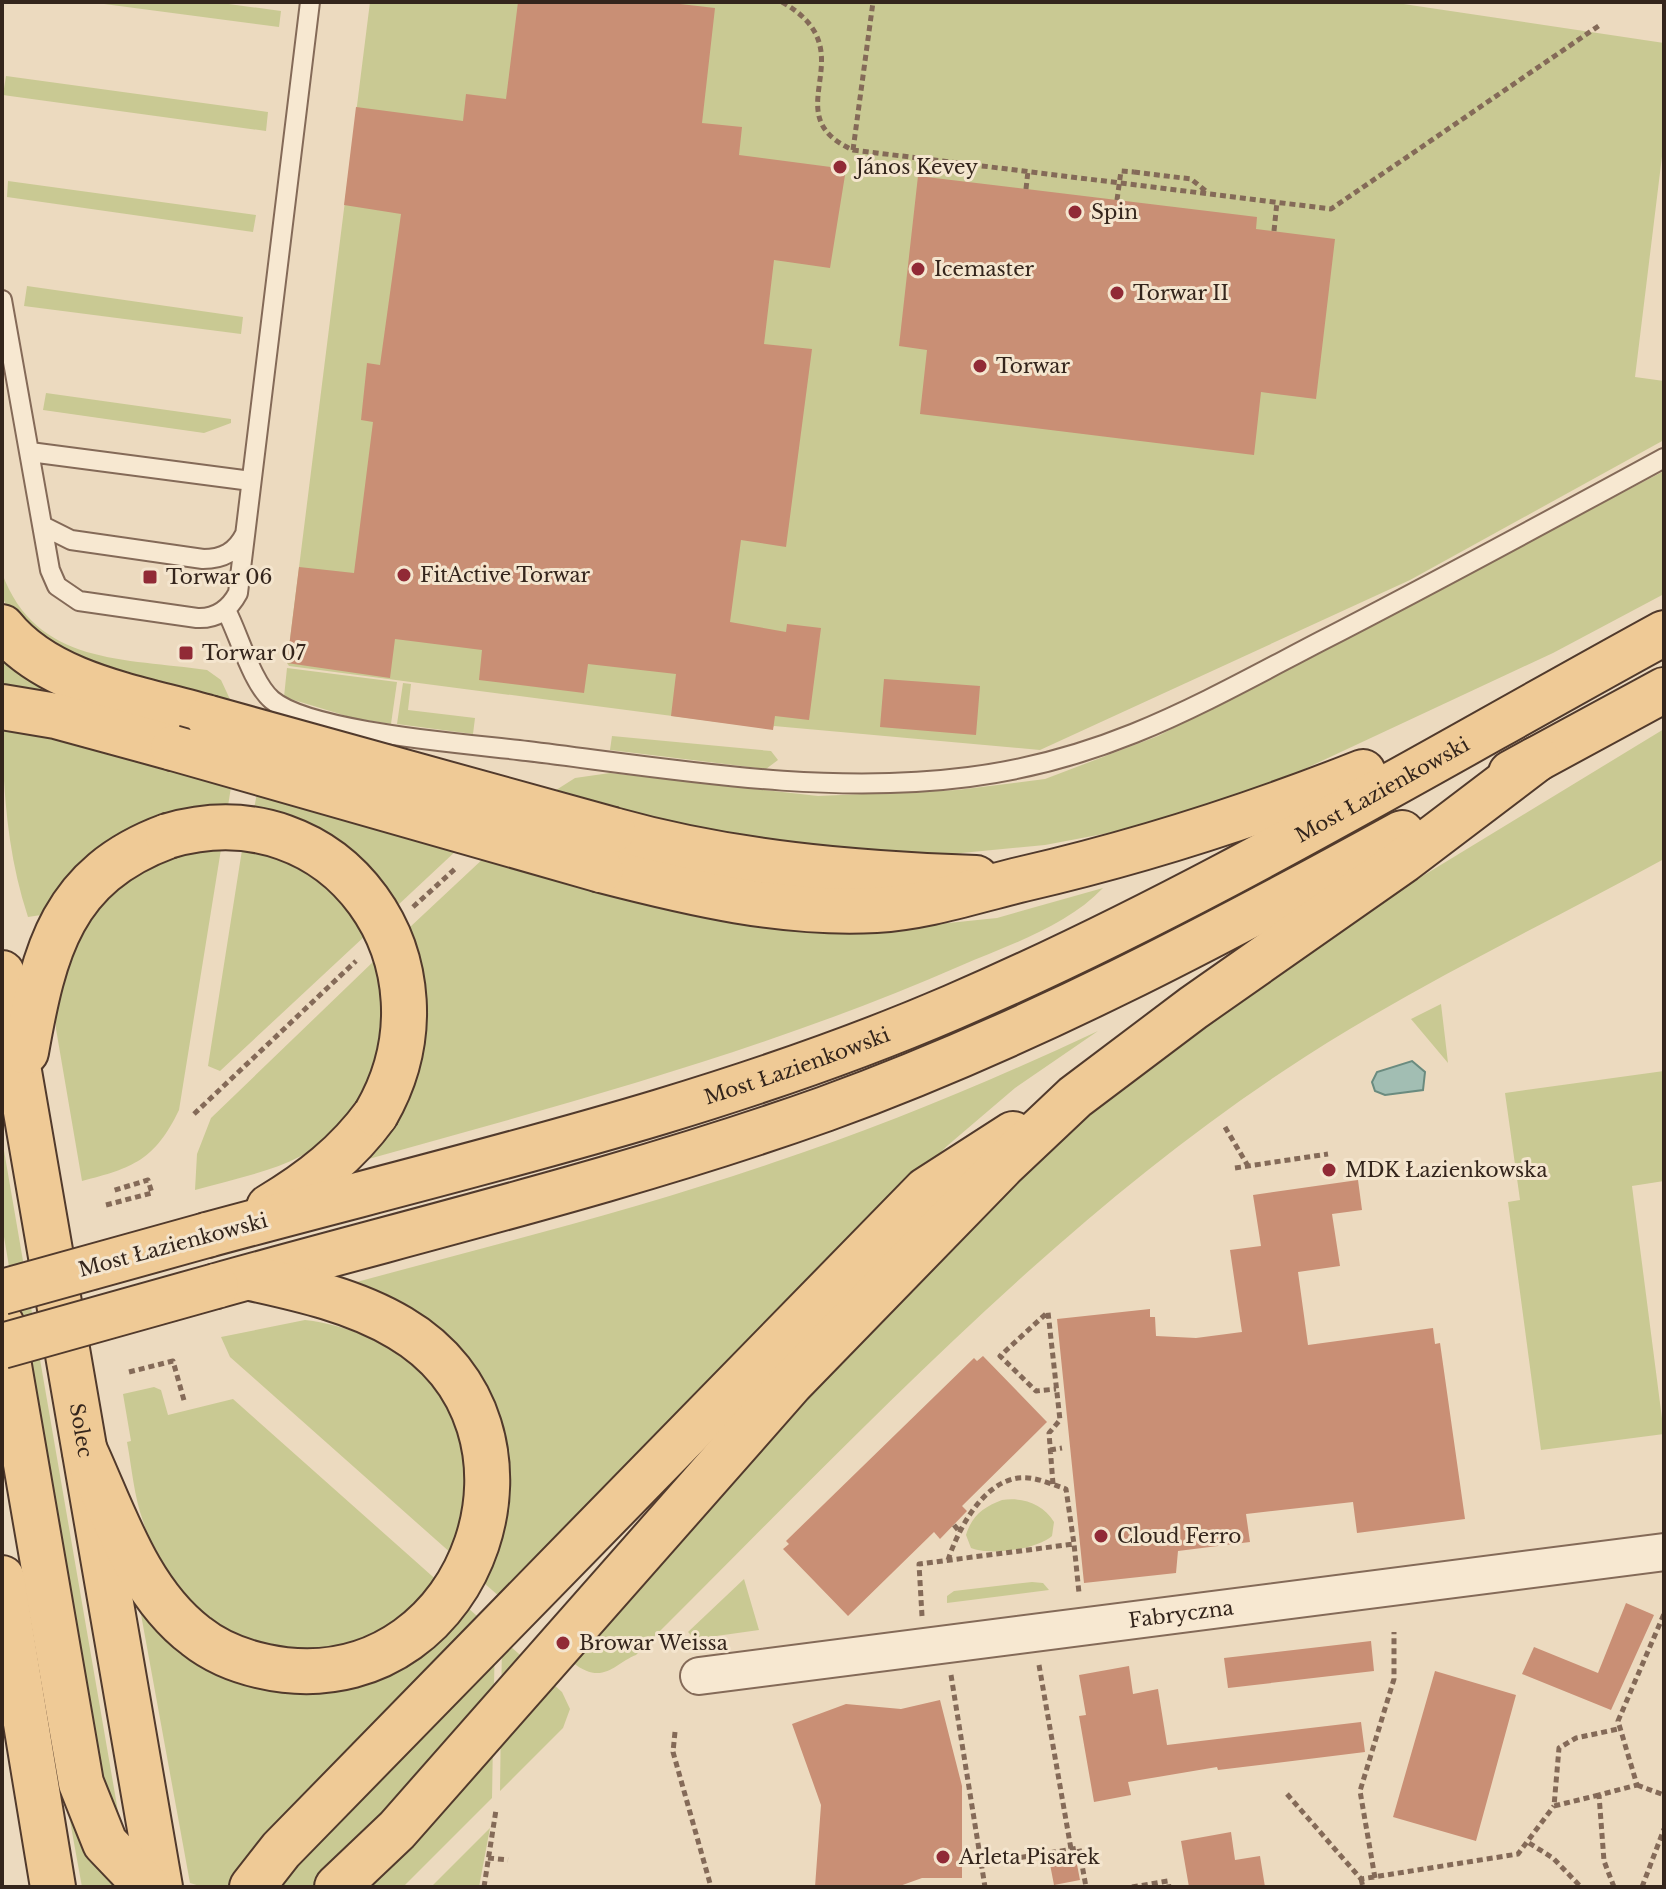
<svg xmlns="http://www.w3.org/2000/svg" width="1666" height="1889" viewBox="0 0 1666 1889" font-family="'Libre Baskerville',serif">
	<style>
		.green { fill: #c9c993 }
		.water { fill: #a2beb3; stroke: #6a8b7f; stroke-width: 2 }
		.building { fill: #c98f75 }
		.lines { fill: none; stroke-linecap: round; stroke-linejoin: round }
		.lane-casing { stroke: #846a58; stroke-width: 22 }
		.street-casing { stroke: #846a58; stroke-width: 40 }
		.primary-casing { stroke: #513a2c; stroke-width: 48 }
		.path { stroke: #846a58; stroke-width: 5; stroke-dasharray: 6 4; stroke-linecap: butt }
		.lane { stroke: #f7e8d1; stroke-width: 18 }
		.street { stroke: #f7e8d1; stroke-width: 36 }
		.primary { stroke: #efca96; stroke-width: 44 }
		.primary-bridge-casing { stroke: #513a2c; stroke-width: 48; stroke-linecap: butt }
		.path-bridge { stroke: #846a58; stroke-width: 5; stroke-dasharray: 6 4; stroke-linecap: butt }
		.primary-bridge { stroke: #efca96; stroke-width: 44 }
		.poi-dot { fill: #912a36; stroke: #f4e5ce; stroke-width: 3 }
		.labels { text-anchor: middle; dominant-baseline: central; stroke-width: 6; stroke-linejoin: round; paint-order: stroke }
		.poi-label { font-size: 20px; fill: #34251c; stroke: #f4e5ce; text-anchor: start }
		.street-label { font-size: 20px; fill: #34251c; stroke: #f4e5ce }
	</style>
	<rect width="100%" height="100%" fill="#ecdabf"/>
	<path class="green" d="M89,2H214L281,11L279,27Z
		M370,2H1390L1664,43V140L1635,377L1664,381V440L1410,580L1040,750L774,726L771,729L289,666L287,663Z
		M6,76L268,112L266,131L10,96L3,95Z
		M8,181L256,215L253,232L7,197Z
		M27,286L243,317L241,334L24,306Z
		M46,393L231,419V423L204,433L43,410Z
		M1664,471V594L1553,653L1298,772L1263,787L1140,827L1045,845L941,855L766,847L553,792L575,778L610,773L818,796L957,790L1045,779L1158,736Z
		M2,573C36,666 126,658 207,670L221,680L234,708C178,692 25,657 3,598C0,591 2,580 2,573Z
		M2,656L237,750L179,1110C155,1160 133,1168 82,1181L56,1029V1013L69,950L162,816L137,827L41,915L28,917C0,832 2,745 2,656Z
		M287,668L397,682L391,724L353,718L284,697Z
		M403,683L411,684L408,710L475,718L473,734L397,724Z
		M1664,729V859C1538,928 1405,990 1285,1070C1047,1227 838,1455 636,1655C615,1663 603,1687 572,1662L801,1403L1014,1179L1142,1068L1329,933Z
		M612,736L771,751L778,760L766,769L610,750Z
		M257,793L458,849L397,906C365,858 310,821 254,809Z
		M242,850C303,862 331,886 366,935L220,1071L208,1066Z
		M486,856L890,929L997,918L1103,888C1067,926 1007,946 960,966C768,1050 566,1104 365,1160C427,1088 442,1017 409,928Z
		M376,959C397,1031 370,1119 301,1156C268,1173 230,1180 195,1190L197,1154L211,1118Z
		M1441,1004L1448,1063L1411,1019Z
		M1098,1031L1015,1088L947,1146L500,1597L484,1583C526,1498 513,1389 434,1327C410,1308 381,1296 353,1283C493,1245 635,1210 772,1163C884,1126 991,1081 1098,1031Z
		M1664,1071V1181L1632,1186L1664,1434L1541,1450L1508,1202L1520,1200L1505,1093Z
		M2,1139L131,1887H82L42,1666L52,1521L2,1225Z
		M305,1320C398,1331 477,1401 466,1501C464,1518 456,1537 452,1554L230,1357L221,1337Z
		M154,1387L161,1390L168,1415L233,1399L495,1632L492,1798L403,1887H203L190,1883L140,1609L358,1684L347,1643C246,1667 173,1618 143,1521C134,1496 132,1469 127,1442L131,1441L123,1394Z
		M1002,1500C1023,1497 1043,1504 1054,1522L1052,1536C1038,1549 990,1556 971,1548L966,1535C972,1515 984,1507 1002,1500Z
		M744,1579L759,1630L695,1639L688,1632Z
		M1032,1582L1043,1583L1049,1590L947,1603V1596L954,1591Z
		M502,1639L562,1692L570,1709L563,1728L500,1791Z
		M490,1828L479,1887H431Z"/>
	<path class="water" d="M1412,1061L1425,1072L1423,1090L1385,1095L1375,1091L1372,1082L1377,1072Z"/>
	<path class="building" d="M518,2H663L715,8L702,123L742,127L739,155L846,169L830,268L774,260L764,344L812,349L786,547L741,540L730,622L786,632L787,624L821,628L809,720L775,716L773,730L671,716L676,674L588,664L584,693L479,680L482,650L395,639L390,678L287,663L299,567L354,573L373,422L361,420L367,363L380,365L401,214L344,205L356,107L463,121L466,94L506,99Z
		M918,176L1257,217L1256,229L1335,239L1316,399L1261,392L1254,455L920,414L927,350L899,346Z
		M884,679L980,686L976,735L880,727Z
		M1358,1180L1362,1210L1332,1214L1340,1266L1298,1272L1308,1345L1433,1328L1435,1344L1440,1343L1465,1519L1357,1533L1353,1502L1246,1514L1250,1542L1178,1551L1176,1573L1084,1583L1057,1319L1150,1309V1317H1155L1156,1336L1196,1338L1242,1332L1230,1250L1261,1246L1253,1195Z
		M983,1356L1047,1422L962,1506L967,1511L940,1539L934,1532L848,1616L783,1549L789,1544L786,1541L974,1358L977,1361Z
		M1626,1603L1654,1615L1611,1710L1522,1674L1534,1647L1598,1673Z
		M1371,1641L1374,1671L1228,1688L1224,1658Z
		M1129,1666L1133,1694L1158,1689L1167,1745L1361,1722L1365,1752L1218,1770L1217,1767L1128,1782L1131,1795L1094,1802L1079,1716L1086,1715L1079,1675Z
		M1435,1671L1516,1695L1476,1841L1393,1817Z
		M940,1700L962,1786V1878H922L897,1887H815L821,1805L792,1724L846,1704L901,1709Z
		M1231,1832L1235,1860L1260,1856L1265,1887H1189L1181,1841Z
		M1075,1854L1080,1880L1054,1885L1049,1859Z"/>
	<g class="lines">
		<defs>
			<path id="lane" d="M2,300L50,570L57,586L79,601L197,618C216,619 229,610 238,593L310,2
				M30,452L251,481
				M43,526L71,540L203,559C223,559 236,552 245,534
				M226,610C239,635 252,683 272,700C311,733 472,744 527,751C673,769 822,796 969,777C1108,759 1200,704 1321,641C1436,582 1550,520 1664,458"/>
			<g id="street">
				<path id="s1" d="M699,1676L1664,1552"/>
			</g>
			<g id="primary">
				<path d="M2,627C49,686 141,698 209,718"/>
				<path d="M2,707L56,716L173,748"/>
				<path d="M1511,773L1664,690"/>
				<path d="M613,830C731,863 854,874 976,878"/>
				<path d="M601,870C690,893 783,915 876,910C927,907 973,891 1023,879C1140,852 1252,816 1363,772"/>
				<path id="s2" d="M2,973L160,1887"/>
				<path d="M26,1052C44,950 62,875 168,836"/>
				<path d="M269,1207C311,1182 347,1154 376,1114"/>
				<path id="s3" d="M207,1235C457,1167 714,1110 953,1007C1199,901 1430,761 1664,633"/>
				<path d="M216,1286C419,1229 626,1180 825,1109C1026,1036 1215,936 1402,833"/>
				<path d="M2,1325L81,1783L105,1843L147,1887"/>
				<path d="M85,1451C114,1514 138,1592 196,1636C221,1656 254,1666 285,1670C477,1691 566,1426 400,1328C355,1301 301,1289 251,1278"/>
				<path d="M2,1578L53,1887"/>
				<path d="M252,1887L281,1850L926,1190L1013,1134"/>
				<path d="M337,1887L397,1830L791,1383L1004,1164L1075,1097L1193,1008L1404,860L1537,759"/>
			</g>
		</defs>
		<use href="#lane" class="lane-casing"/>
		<use href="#street" class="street-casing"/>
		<use href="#primary" class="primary-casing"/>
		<path class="path" d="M782,2C870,52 771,114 853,150L1331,209L1600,25
			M853,150L873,2
			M1134,172L1191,179L1207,192
			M1026,189L1028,171
			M1274,231L1277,202
			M413,907L456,868
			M194,1114L356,961
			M1225,1127L1248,1166
			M1235,1168L1328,1154
			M106,1205L152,1193L148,1180L112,1191
			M129,1372L173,1361L185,1404
			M1050,1450L1062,1448
			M1053,1484L1049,1433L1060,1420L1048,1312L1000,1356L1036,1391L1056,1389
			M954,1525L959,1531
			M948,1560C958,1530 982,1483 1018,1478C1034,1476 1051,1484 1066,1489L1074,1544
			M922,1616L919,1564L1074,1544L1079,1593
			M1039,1665L1071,1849
			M951,1675L985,1887
			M675,1732L673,1752L711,1887
			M1637,1785L1664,1795
			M1287,1794L1361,1879L1518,1854L1554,1806
			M1599,1795L1554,1806L1559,1748L1576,1738L1618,1729
			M1529,1843L1553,1858L1581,1887
			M488,1858L508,1860
			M981,1864L1079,1848L1086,1887
			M1375,1878L1360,1791L1394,1679V1632
			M1361,1879L1363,1887
			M484,1887L496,1810
			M1132,1887L1168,1881L1169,1887
			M1614,1887L1604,1861L1599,1795L1637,1785L1618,1721L1664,1614
			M1642,1887L1664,1829"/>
		<use href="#lane" class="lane"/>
		<use href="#street" class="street"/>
		<use href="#primary" class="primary"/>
		<defs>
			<path id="primary-bridge" d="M209,718L613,830
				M173,748L601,870
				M168,836C338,786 462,965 376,1114
				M2,1292L207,1235
				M2,1346L216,1286"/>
		</defs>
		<use href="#primary-bridge" class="primary-bridge-casing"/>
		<path class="path-bridge" d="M1117,200L1121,171L1134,172"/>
		<use href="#primary-bridge" class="primary-bridge"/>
	</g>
	<g class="poi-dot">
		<circle cx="840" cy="167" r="8"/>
		<circle cx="1075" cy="212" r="8"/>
		<circle cx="918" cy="269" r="8"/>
		<circle cx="1117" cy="293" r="8"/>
		<circle cx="980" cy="366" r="8"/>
		<circle cx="404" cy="575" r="8"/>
		<rect x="142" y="569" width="16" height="16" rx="4"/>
		<rect x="178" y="645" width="16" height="16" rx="4"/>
		<circle cx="1329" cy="1170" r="8"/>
		<circle cx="1101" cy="1536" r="8"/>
		<circle cx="563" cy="1643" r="8"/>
		<circle cx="943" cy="1857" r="8"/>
	</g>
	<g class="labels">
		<g class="poi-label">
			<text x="856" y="167">János Kevey</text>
			<text x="1091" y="212">Spin</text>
			<text x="934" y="269">Icemaster</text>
			<text x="1133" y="293">Torwar II</text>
			<text x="996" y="366">Torwar</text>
			<text x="420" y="575">FitActive Torwar</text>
			<text x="166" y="577">Torwar 06</text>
			<text x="202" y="653">Torwar 07</text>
			<text x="1345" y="1170">MDK Łazienkowska</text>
			<text x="1117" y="1536">Cloud Ferro</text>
			<text x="579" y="1643">Browar Weissa</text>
			<text x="959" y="1857">Arleta Pisarek</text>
		</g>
		<g class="street-label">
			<text stroke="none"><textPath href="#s3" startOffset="1262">Most Łazienkowski</textPath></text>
			<text stroke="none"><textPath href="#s3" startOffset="614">Most Łazienkowski</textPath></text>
			<text transform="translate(173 1245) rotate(-15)">Most Łazienkowski</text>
			<text stroke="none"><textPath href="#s2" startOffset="464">Solec</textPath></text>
			<text stroke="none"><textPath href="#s1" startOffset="486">Fabryczna</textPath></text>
		</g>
	</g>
	<rect width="1666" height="1889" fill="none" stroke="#34251c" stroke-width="8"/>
</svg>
